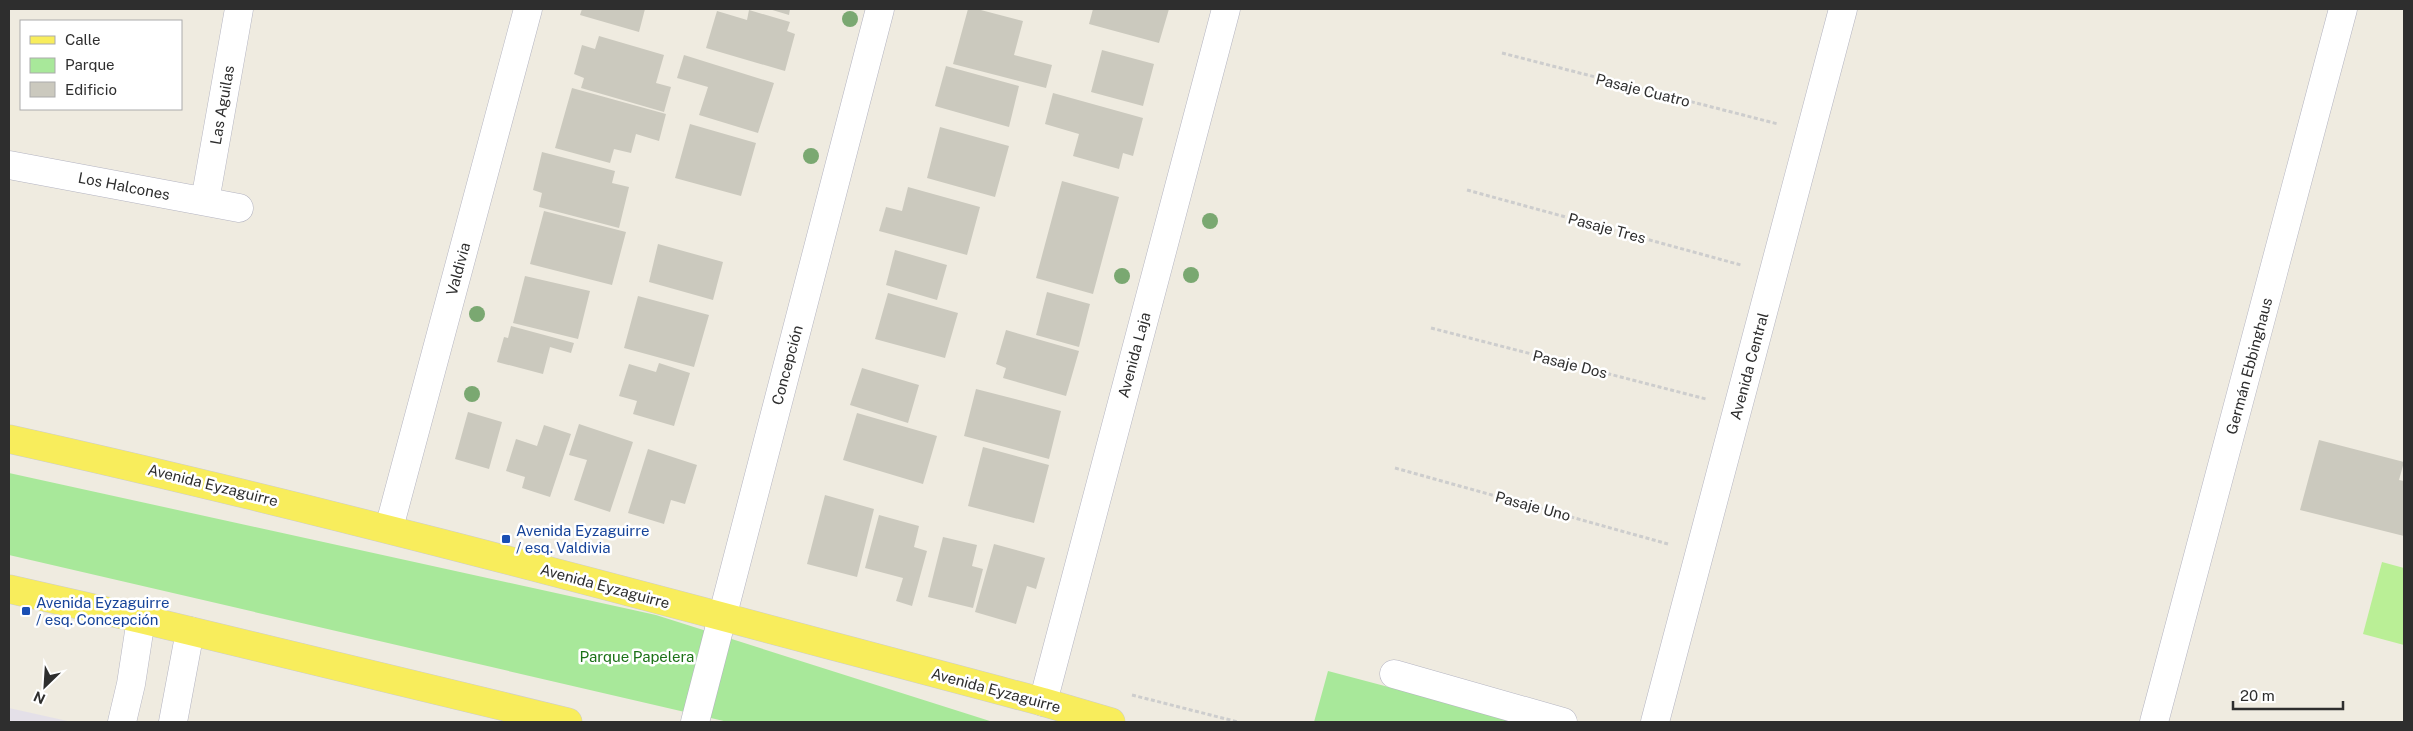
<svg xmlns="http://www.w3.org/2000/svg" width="2413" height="731" viewBox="0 0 2413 731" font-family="'Public Sans',sans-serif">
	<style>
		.industrial { fill: #e4e0e8 }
		.green { fill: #a8e89a }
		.pitch { fill: #baef96 }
		.building { fill: #cbc9be }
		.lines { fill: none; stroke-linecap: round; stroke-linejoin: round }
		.minor-casing { stroke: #b4b4c1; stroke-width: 29 }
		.major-casing { stroke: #cdcdcd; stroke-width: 29 }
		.path { stroke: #cdcdcd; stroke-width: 3; stroke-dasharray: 4 2.5; stroke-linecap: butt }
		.minor { stroke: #fff; stroke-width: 28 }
		.major { stroke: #f8ed5c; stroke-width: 28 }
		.tree { fill: #7aa871 }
		.transit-dot { fill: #1a4fb4; stroke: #fff; stroke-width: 2 }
		.labels { text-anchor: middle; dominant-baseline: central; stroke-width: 5; stroke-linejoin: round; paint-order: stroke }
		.street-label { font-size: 15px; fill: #2e2e2e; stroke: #fff }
		.transit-label { font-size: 15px; fill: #164399; stroke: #fff; text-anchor: start }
		.park-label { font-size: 15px; fill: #1b7117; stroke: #fff }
	</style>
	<rect width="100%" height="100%" fill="#efebe0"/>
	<path class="industrial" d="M9,708L72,722H9Z"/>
	<path class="green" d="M9,473L656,615L993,722H728L9,555Z
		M1328,671L1521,722H1314Z"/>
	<path class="pitch" d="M2382,562L2404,568V645L2363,634Z"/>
	<path class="building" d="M582,9H645L639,32L580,15Z
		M769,9H790L789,15Z
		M968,9H977L1023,21L1014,55L1052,65L1046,88L953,64Z
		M1093,9H1169L1159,43L1089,24Z
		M749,10L790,22L787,31L795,34L785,71L706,48L717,11L747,20Z
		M599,36L664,55L656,83L671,87L664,112L581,88L584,78L574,74L582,45L595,49Z
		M1102,50L1154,64L1143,106L1091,92Z
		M684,55L774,83L758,133L699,115L708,87L677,78Z
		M946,66L1019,86L1009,127L935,106Z
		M572,88L666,114L659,141L636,134L631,153L614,149L610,163L555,148Z
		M1053,93L1143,118L1133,156L1123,153L1119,169L1073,156L1079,134L1045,124Z
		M690,124L756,143L741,196L675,178Z
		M940,127L1009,146L995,197L927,178Z
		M542,152L615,171L612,183L629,187L619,228L539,207L542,193L533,190Z
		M1062,181L1119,197L1093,294L1036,278Z
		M908,187L980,207L967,255L879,231L886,207L902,211Z
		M544,211L626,232L612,285L530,264Z
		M658,244L723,262L713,300L649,282Z
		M895,250L947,265L937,300L886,285Z
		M525,276L590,291L578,339L513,323Z
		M1047,292L1090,304L1079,347L1036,335Z
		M888,293L958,313L945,358L875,339Z
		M638,296L709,315L694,367L624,348Z
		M511,326L574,343L571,353L550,347L543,374L497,362L504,337L508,338Z
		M1006,330L1079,351L1066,396L1003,378L1006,368L996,364Z
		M659,363L690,373L674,426L633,414L637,401L619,396L629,364L656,372Z
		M862,368L919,385L908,423L850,405Z
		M976,389L1061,411L1049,459L964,436Z
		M468,412L502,422L489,469L455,459Z
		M857,413L937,436L923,484L843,460Z
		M579,424L633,442L610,512L574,500L587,460L569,455Z
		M544,425L571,434L550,497L522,488L525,477L506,471L516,439L537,446Z
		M2319,440L2404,462L2399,480L2404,481V536L2300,510Z
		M983,447L1049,465L1034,523L968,506Z
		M648,449L697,465L685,504L671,500L664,524L628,513Z
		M825,495L874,509L857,577L807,564Z
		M879,515L919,526L914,547L927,551L912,606L896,601L903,578L865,568Z
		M943,537L977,545L972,566L983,569L973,608L928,597Z
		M994,544L1045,558L1036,589L1027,586L1016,624L975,612Z"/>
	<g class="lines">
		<defs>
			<path id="minor" d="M9,165L239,208
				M205,201L239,9
				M389,528L528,9
				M1394,674L1563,722
				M1043,702L1226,9
				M122,722L131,684L141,619
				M173,722L190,631
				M695,722L880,9
				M1655,722L1843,9
				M2154,722L2343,9"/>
			<path id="major" d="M9,439C356,516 699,611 1043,702L1111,722
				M9,589L141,619L568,722"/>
		</defs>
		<use href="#minor" class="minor-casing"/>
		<use href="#major" class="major-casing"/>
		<path class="path" d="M1502,53L1778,124
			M1467,190L1741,265
			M1431,328L1706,399
			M1395,468L1668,544
			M1132,695L1238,722"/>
		<use href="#minor" class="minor"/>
		<use href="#major" class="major"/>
	</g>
	<g class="tree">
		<circle cx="850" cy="19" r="8"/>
		<circle cx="811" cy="156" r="8"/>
		<circle cx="1210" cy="221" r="8"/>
		<circle cx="1191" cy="275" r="8"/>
		<circle cx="1122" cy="276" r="8"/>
		<circle cx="477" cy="314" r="8"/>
		<circle cx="472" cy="394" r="8"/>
	</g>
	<g class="transit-dot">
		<rect x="501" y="534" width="10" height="10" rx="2.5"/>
		<rect x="21" y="606" width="10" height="10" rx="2.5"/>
	</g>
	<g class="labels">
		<g class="street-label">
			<text transform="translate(1643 90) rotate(14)">Pasaje Cuatro</text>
			<text transform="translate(222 105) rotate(-80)">Las Aguilas</text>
			<text transform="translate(124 186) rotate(11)">Los Halcones</text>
			<text transform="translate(1607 228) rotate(15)">Pasaje Tres</text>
			<text transform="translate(458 269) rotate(-75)">Valdivia</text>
			<text transform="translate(1134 355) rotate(-75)">Avenida Laja</text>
			<text transform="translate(1570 364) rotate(14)">Pasaje Dos</text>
			<text transform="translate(787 365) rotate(-75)">Concepción</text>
			<text transform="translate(1749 366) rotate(-75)">Avenida Central</text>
			<text transform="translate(2249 366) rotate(-75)">Germán Ebbinghaus</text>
			<text transform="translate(213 485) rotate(14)">Avenida Eyzaguirre</text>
			<text transform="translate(1533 506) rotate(15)">Pasaje Uno</text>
			<text transform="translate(605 586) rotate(15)">Avenida Eyzaguirre</text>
			<text transform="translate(996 690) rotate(15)">Avenida Eyzaguirre</text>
		</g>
		<g class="transit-label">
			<text x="516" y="530">Avenida Eyzaguirre<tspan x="516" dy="17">/ esq. Valdivia</tspan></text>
			<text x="36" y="602">Avenida Eyzaguirre<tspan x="36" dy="17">/ esq. Concepción</tspan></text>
		</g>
		<g class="park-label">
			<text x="637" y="656">Parque Papelera</text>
		</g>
	</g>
	<rect width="2413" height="731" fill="none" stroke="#2e2e2e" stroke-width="20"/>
	<rect x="20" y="20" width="162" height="90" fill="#ffffff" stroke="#ababab"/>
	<rect x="30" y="36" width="25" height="8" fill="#f8ed5c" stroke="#ababab"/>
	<text x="65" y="45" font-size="15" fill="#2e2e2e">Calle</text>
	<rect x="30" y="58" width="25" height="15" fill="#a8e89a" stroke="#ababab"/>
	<text x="65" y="70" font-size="15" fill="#2e2e2e">Parque</text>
	<rect x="30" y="82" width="25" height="15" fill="#cbc9be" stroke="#ababab"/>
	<text x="65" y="95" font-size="15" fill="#2e2e2e">Edificio</text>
	<g transform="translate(45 686) rotate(205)" stroke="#ffffff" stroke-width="4" paint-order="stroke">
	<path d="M0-4L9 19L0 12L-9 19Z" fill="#2e2e2e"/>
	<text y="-8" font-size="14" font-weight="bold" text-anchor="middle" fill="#2e2e2e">N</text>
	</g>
	<path d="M2233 701v8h110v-8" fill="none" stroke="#2e2e2e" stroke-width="2.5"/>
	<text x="2240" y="701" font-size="15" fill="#2e2e2e" stroke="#ffffff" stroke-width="4" paint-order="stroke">20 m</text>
</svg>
